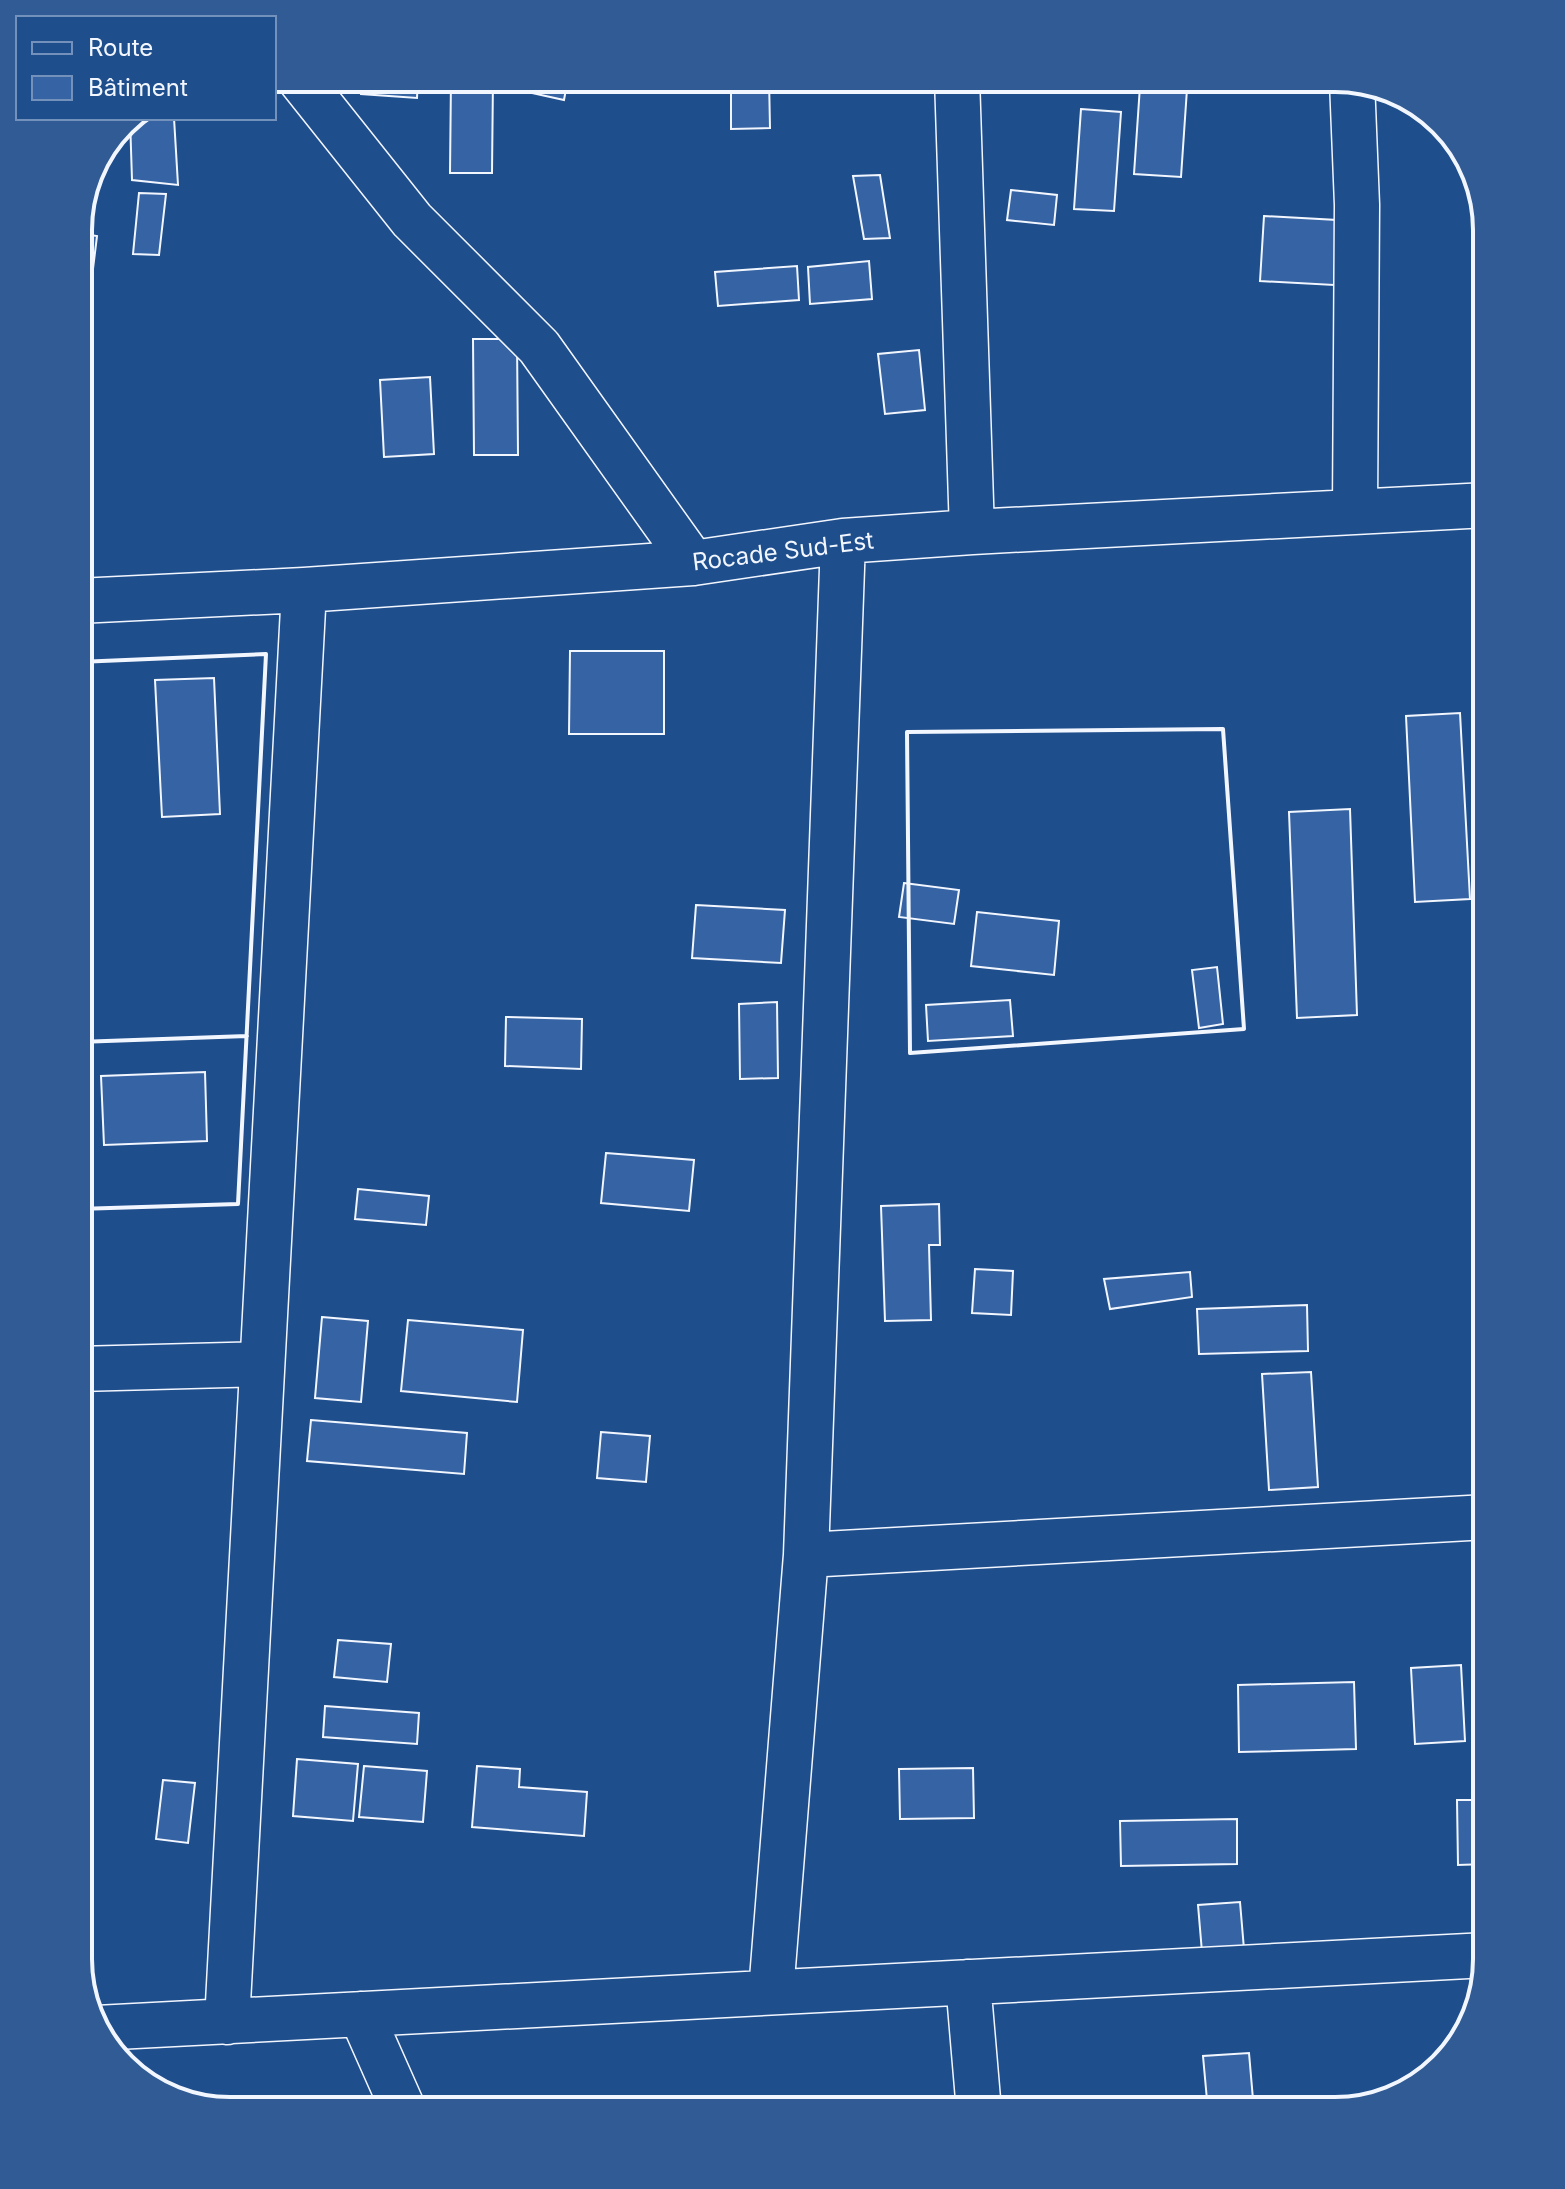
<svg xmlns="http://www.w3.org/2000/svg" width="1565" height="2189" viewBox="0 0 1565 2189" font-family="Inter,sans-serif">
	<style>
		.building { fill: #3563a3; stroke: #f2f6ff; stroke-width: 2 }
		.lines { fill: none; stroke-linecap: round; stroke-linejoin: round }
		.minor-casing { stroke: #f2f6ff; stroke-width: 47 }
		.minor { stroke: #1f4e8c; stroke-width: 44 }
		.wall { stroke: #f2f6ff; stroke-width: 4 }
		.labels { text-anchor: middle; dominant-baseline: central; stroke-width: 6; stroke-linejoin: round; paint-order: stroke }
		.street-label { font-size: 24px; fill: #f2f6ff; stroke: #1f4e8c }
		.rim { fill: none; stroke: #f2f6ff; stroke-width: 4 }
	</style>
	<rect width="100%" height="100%" fill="#1f4e8c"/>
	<path class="building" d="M362,78H418L417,98L361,94Z
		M451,78H493L492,173H450Z
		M502,78H568L564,100L500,86Z
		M731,78H769L770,128L731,129Z
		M1140,86L1187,89L1181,177L1134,174Z
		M1081,109L1121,112L1114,211L1074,209Z
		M130,118H174L178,185L132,180Z
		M880,175L890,238L864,239L853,176Z
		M1011,190L1057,195L1054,225L1007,220Z
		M139,193L166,194L159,255L133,254Z
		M1264,216L1337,220L1334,285L1260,281Z
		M78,233L97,236L93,269L78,267Z
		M869,261L872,299L810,304L808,267Z
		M797,266L799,300L718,306L715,272Z
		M473,339H517L518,455H474Z
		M919,350L925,410L885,414L878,354Z
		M430,377L434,454L384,457L380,380Z
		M570,651H664V734H569Z
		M214,678L220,814L162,817L155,680Z
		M1460,713L1470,899L1415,902L1406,716Z
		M1350,809L1357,1015L1297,1018L1289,812Z
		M904,883L959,890L954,924L899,917Z
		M696,905L785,910L781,963L692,958Z
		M977,912L1059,921L1054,975L971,966Z
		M1217,967L1223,1024L1199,1028L1192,970Z
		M1010,1000L1013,1036L928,1041L926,1005Z
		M777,1002L778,1078L740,1079L739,1004Z
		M506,1017L582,1019L581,1069L505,1066Z
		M205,1072L207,1141L104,1145L101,1076Z
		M606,1153L694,1160L689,1211L601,1203Z
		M358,1189L429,1196L426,1225L355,1219Z
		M939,1204L940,1245H929L931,1320L885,1321L881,1206Z
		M975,1269L1013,1271L1011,1315L972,1313Z
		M1190,1272L1192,1297L1110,1309L1104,1279Z
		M1307,1305L1308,1351L1199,1354L1197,1309Z
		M322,1317L368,1321L361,1402L315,1398Z
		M408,1320L523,1330L517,1402L401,1391Z
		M1311,1372L1318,1487L1269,1490L1262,1374Z
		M311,1420L467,1433L464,1474L307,1461Z
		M601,1432L650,1436L646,1482L597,1478Z
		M338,1640L391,1644L387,1682L334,1677Z
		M1461,1665L1465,1741L1415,1744L1411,1668Z
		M1354,1682L1356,1749L1239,1752L1238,1685Z
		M325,1706L419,1713L417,1744L323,1737Z
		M297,1759L358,1764L353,1821L293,1816Z
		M364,1766L427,1771L423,1822L359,1817Z
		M477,1766L520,1769L519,1787L587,1792L584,1836L472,1827Z
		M973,1768L974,1818L900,1819L899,1769Z
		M163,1780L195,1783L188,1843L156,1839Z
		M1457,1800H1487V1864L1458,1865Z
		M1237,1819V1864L1121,1866L1120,1821Z
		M1240,1902L1245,1961L1203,1964L1198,1905Z
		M1249,2053L1254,2111H1208L1203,2056Z"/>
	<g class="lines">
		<defs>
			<path id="minor" d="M299,78L412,220L539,347L693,563
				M957,78L972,532
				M1352,81L1357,205L1355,510
				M78,601L304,590L693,563L843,541L972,532L1487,505
				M78,1369L262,1364
				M806,1555L1487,1517
				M968,1982L979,2111
				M771,1992L806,1555L843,541
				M361,2014L404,2111
				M227,2022L304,590
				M97,2028L1487,1955"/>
		</defs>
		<use href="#minor" class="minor-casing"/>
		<use href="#minor" class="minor"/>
		<path class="wall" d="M1223,729L1244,1029L910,1053L907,732Z
			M78,1042L247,1036
			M78,1112L85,1209
			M78,1209L238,1204L266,654L78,662"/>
	</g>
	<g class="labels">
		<g class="street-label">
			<text transform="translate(783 551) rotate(-7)">Rocade Sud-Est</text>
		</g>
	</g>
	<path d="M0 0H1565V2189H0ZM230 92H1335A138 138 0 0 1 1473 230V1959A138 138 0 0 1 1335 2097H230A138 138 0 0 1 92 1959V230A138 138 0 0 1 230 92Z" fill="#305b95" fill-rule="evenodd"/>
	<path class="rim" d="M230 92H1335A138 138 0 0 1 1473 230V1959A138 138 0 0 1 1335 2097H230A138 138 0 0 1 92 1959V230A138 138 0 0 1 230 92Z"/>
	<rect x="16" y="16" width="260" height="104" fill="#1f4e8c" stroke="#7391ba" stroke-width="2"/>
	<rect x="32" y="42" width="40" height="12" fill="#1f4e8c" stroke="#7391ba" stroke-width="2"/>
	<text x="88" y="56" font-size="24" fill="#f2f6ff">Route</text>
	<rect x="32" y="76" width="40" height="24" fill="#3563a3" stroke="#7391ba" stroke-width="2"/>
	<text x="88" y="96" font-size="24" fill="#f2f6ff">Bâtiment</text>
</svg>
